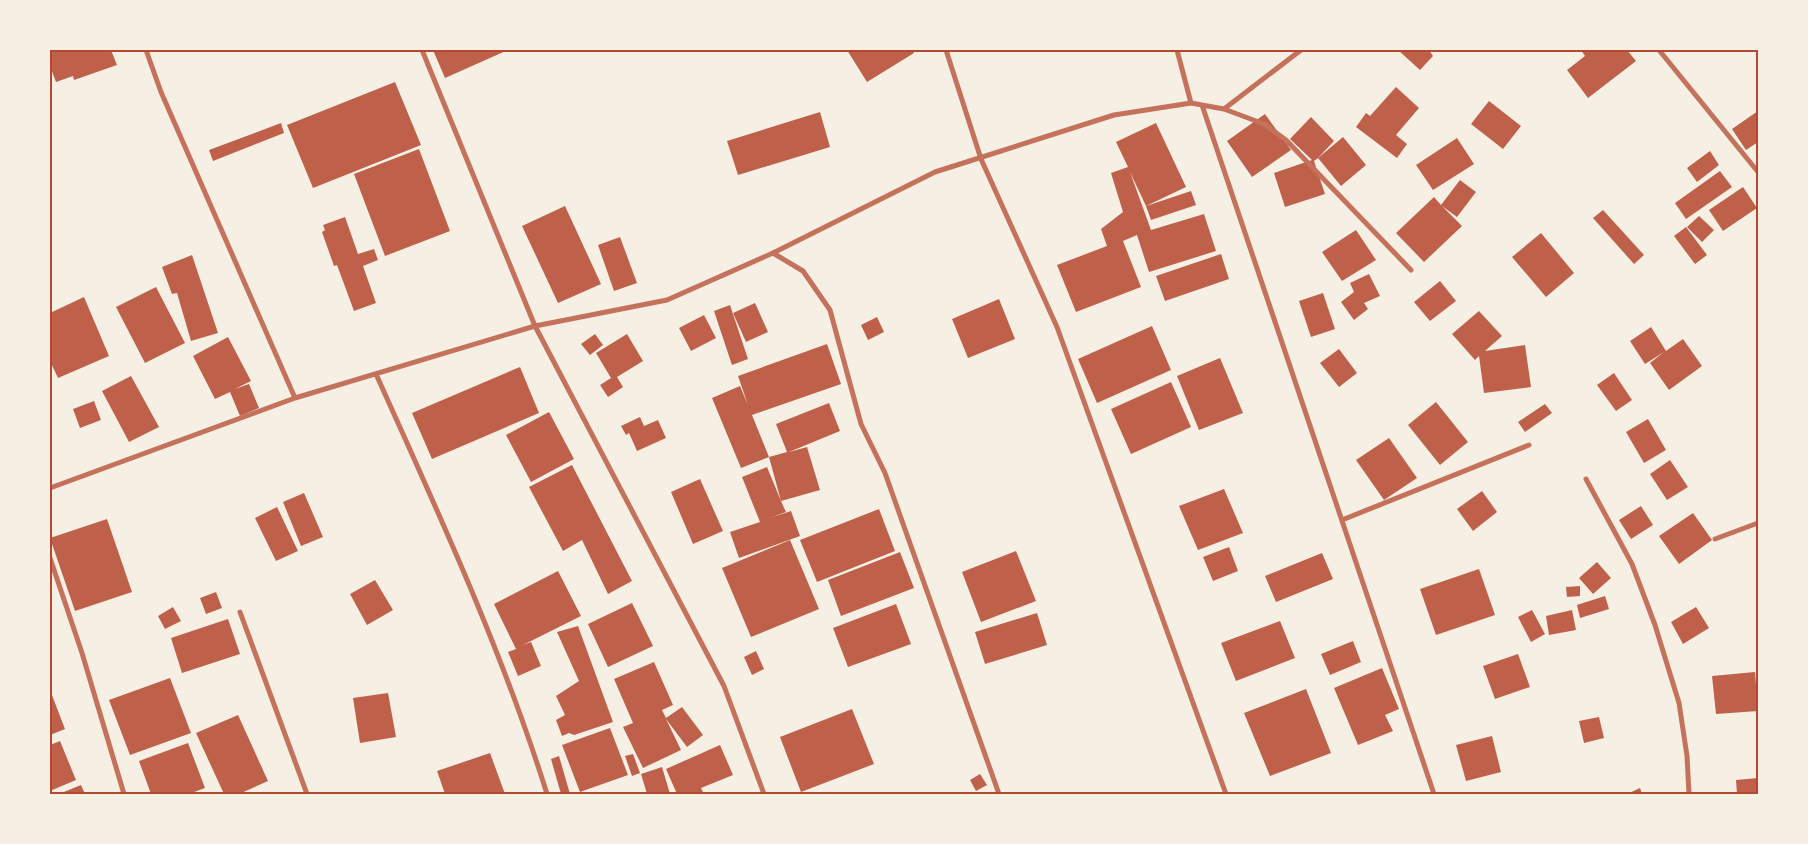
<svg xmlns="http://www.w3.org/2000/svg" width="1808" height="844" viewBox="0 0 1808 844" font-family="Lora,serif">
	<style>
		.building { fill: #bf614a }
		.lines { fill: none; stroke-linecap: round; stroke-linejoin: round }
		.minor { stroke: #c5725c; stroke-width: 5 }
		.neatline { fill: none; stroke: #b5482f; stroke-width: 2 }
	</style>
	<rect width="100%" height="100%" fill="#f6efe4"/>
	<path class="building" d="M50,50H111L117,65L74,80L73,76L56,82L50,66Z
		M433,50H508L445,78Z
		M847,50H912L914,53L867,82Z
		M1398,50H1429L1433,56L1420,70Z
		M1581,50H1627L1636,61L1588,98L1567,70L1585,56Z
		M395,82L421,145L313,188L287,125Z
		M1396,87L1419,108L1396,135L1407,144L1397,158L1356,127L1366,113L1370,116Z
		M1489,101L1521,126L1503,149L1471,124Z
		M1758,111V142L1746,150L1732,129Z
		M820,112L830,147L738,175L727,141Z
		M1265,114L1291,150L1252,177L1227,141Z
		M1311,117L1334,141L1318,158L1343,137L1366,165L1341,186L1318,158L1314,161L1325,194L1285,207L1274,173L1312,160L1290,139Z
		M281,123L284,133L213,161L209,150Z
		M1156,123L1186,187L1146,206L1130,172L1151,230L1204,214L1216,251L1149,272L1137,235L1123,241L1141,287L1076,312L1057,265L1107,246L1101,229L1123,212L1111,173L1128,167L1116,142Z
		M1457,138L1474,164L1433,190L1416,165Z
		M419,149L450,231L385,256L354,174Z
		M1710,151L1719,165L1697,182L1687,168Z
		M1720,171L1732,187L1686,219L1675,203Z
		M1460,180L1476,192L1457,217L1442,206L1462,226L1424,262L1396,233L1434,197L1441,205Z
		M1743,187L1757,208L1723,231L1709,210Z
		M1191,191L1196,205L1151,220L1146,206Z
		M565,206L601,284L558,303L522,226Z
		M1603,210L1644,255L1634,264L1593,218Z
		M1699,216L1714,230L1702,242L1687,227Z
		M345,217L358,254L374,249L378,260L363,266L376,303L354,311L337,265L334,266L322,232L325,230L323,225Z
		M1686,227L1707,255L1695,264L1674,236Z
		M1356,230L1376,260L1342,281L1322,252Z
		M1541,233L1574,273L1546,297L1512,257Z
		M620,237L637,283L614,291L598,245Z
		M1221,254L1229,279L1165,301L1156,276Z
		M192,255L218,333L191,341L177,293L172,294L162,267Z
		M1369,274L1380,296L1364,303L1368,309L1354,320L1341,302L1354,292L1350,283Z
		M1440,281L1456,301L1430,321L1414,302Z
		M156,287L185,343L145,363L116,307Z
		M1323,293L1335,329L1311,337L1299,301Z
		M84,297L109,356L58,378L50,361V313Z
		M999,299L1015,339L968,358L952,319Z
		M755,303L768,332L746,342L733,313Z
		M730,305L748,359L732,365L714,311Z
		M1479,311L1502,336L1485,351L1525,345L1531,387L1484,393L1479,356L1475,360L1452,334Z
		M704,315L716,338L691,351L679,328Z
		M877,317L884,332L868,340L861,325Z
		M1152,326L1171,370L1097,403L1078,359Z
		M1651,327L1666,351L1683,339L1702,366L1669,390L1650,363L1664,352L1645,364L1630,341Z
		M595,334L603,345L590,355L581,344Z
		M627,334L643,361L617,377L623,387L608,397L600,385L611,378L596,353Z
		M228,337L251,381L235,389L249,384L259,408L240,416L230,392L215,399L193,356Z
		M827,344L841,384L752,415L769,457L741,468L712,398L740,386L748,405L738,376Z
		M1339,349L1357,373L1339,387L1320,363Z
		M1220,358L1243,413L1199,430L1177,376Z
		M520,367L539,413L432,459L412,413Z
		M1614,373L1632,400L1616,411L1597,385Z
		M131,376L159,427L129,442L102,391Z
		M1171,382L1191,427L1131,454L1111,409Z
		M94,401L101,420L80,428L73,409Z
		M1436,402L1468,442L1440,465L1408,425Z
		M829,403L840,431L789,452L807,447L820,490L781,501L786,512L770,518L791,511L800,536L739,558L730,532L760,522L742,477L767,467L781,501L769,457L787,452L776,424Z
		M1545,404L1552,413L1525,432L1518,422Z
		M549,412L574,459L531,482L506,435Z
		M640,417L644,426L658,420L666,438L637,451L629,433L626,435L621,426Z
		M1648,419L1666,450L1644,463L1626,432Z
		M1389,438L1417,478L1384,500L1356,460Z
		M1670,460L1688,487L1667,500L1650,474Z
		M572,465L632,581L608,594L582,540L563,551L529,487Z
		M700,479L723,531L693,544L671,492Z
		M1224,489L1243,533L1198,550L1179,506Z
		M1482,491L1497,512L1473,531L1457,509Z
		M304,493L323,537L301,546L283,502Z
		M1641,506L1653,525L1631,539L1619,520Z
		M277,507L298,551L276,561L255,518Z
		M879,509L895,551L817,582L800,540Z
		M1693,513L1712,540L1679,564L1659,536Z
		M107,519L132,592L75,611L50,538Z
		M790,540L819,609L751,637L722,568Z
		M1229,547L1238,571L1213,581L1203,557Z
		M1016,551L1036,601L981,622L962,572Z
		M900,552L914,588L841,616L828,580Z
		M1322,553L1333,579L1276,602L1265,576Z
		M1597,562L1611,578L1593,594L1579,578Z
		M1479,569L1495,615L1436,635L1420,589Z
		M558,571L581,616L523,645L531,642L541,666L518,676L508,652L516,649L494,604Z
		M375,580L393,610L367,625L350,594Z
		M1580,586V596L1567,597L1566,587Z
		M216,592L222,608L206,614L200,598Z
		M1605,596L1609,609L1580,618L1577,605Z
		M632,603L653,646L608,667L588,624Z
		M896,604L911,644L848,667L833,628Z
		M173,607L181,621L165,629L158,616Z
		M1696,607L1709,628L1683,644L1671,622Z
		M1532,610L1545,634L1531,642L1518,617Z
		M1572,610L1576,630L1549,635L1546,616Z
		M1037,613L1047,645L985,664L975,632Z
		M228,619L240,654L182,673L171,638Z
		M1280,621L1295,658L1236,681L1221,643Z
		M578,626L613,722L574,735L569,733L562,736L556,720L565,715L556,696L579,681L557,632Z
		M1353,641L1361,662L1330,675L1321,654Z
		M756,651L764,669L752,675L744,657Z
		M1518,654L1530,687L1495,699L1483,666Z
		M654,662L673,705L662,710L666,718L682,707L703,735L687,747L666,719L681,750L643,768L623,727L633,723L614,679Z
		M1382,668L1399,709L1385,715L1393,731L1358,745L1334,688Z
		M1755,672L1758,711L1716,714L1712,676Z
		M170,678L191,733L130,755L109,700Z
		M1306,689L1331,753L1270,776L1244,713Z
		M50,690L65,729L50,735Z
		M388,693L396,737L360,743L353,698Z
		M852,709L874,764L801,792L780,737Z
		M238,715L268,781L239,794H224L196,733Z
		M1599,717L1604,738L1584,743L1579,721Z
		M610,728L628,775L580,792L562,745Z
		M1492,736L1501,772L1466,781L1456,745Z
		M60,741L76,780L50,791V745Z
		M188,743L205,788L189,794H151L139,761Z
		M720,745L733,775L701,788L704,794H677L666,769Z
		M490,753L505,794H445L437,771Z
		M633,754L640,773L632,776L625,756Z
		M559,756L570,794H561L551,759Z
		M662,767L670,794H647L641,774Z
		M980,774L987,785L976,791L970,780Z
		M1758,778V794H1737L1736,780Z
		M81,785L85,794H59Z
		M1640,788L1642,794H1627Z"/>
	<g class="lines">
		<path class="minor" d="M146,50L161,92L295,398
			M422,50L535,326L724,686L764,794
			M946,50L981,159L1057,327L1226,794
			M1177,50L1191,103
			M1659,50L1758,172
			M1202,105L1434,794
			M1224,109L1301,50
			M773,253L803,271L830,310L861,424L885,473L999,794
			M376,374C438,512 502,650 547,794
			M1586,479L1632,564L1655,625L1679,703L1687,756L1689,794
			M50,488L295,398L535,326L667,300L773,253L935,172L1114,115L1191,103L1224,109L1264,124L1286,140L1411,270
			M1342,520L1529,445
			M1715,539L1758,523
			M50,558L82,653L124,794
			M240,612L307,794"/>
	</g>
	<rect width="1808" height="844" fill="none" stroke="#f6efe4" stroke-width="102"/>
	<rect x="51" y="51" width="1706" height="742" class="neatline"/>
</svg>
